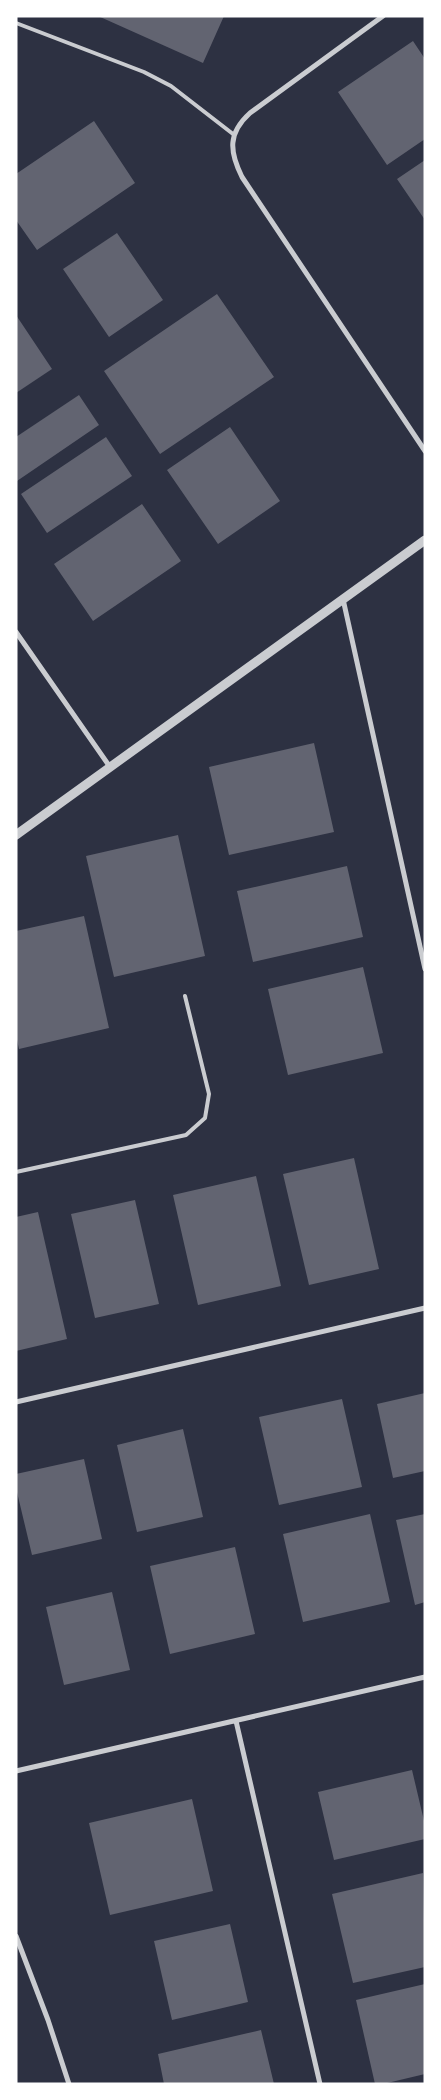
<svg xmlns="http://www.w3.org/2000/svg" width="441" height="2100" viewBox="0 0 441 2100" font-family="Montserrat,sans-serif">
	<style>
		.building { fill: #626471 }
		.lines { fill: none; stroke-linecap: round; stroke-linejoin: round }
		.service { stroke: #caccd0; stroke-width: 4 }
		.minor { stroke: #caccd0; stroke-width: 5 }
		.tertiary { stroke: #caccd0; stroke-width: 9 }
	</style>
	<rect width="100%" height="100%" fill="#2d3142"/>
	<path class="building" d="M98,16H224L203,63Z
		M413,41L425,59V139L387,165L338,92Z
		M94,121L135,183L37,250L16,220V174Z
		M425,160V220L397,179Z
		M117,233L163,300L109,337L63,269Z
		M217,294L274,377L160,454L104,371Z
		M16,315L52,369L16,393Z
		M79,395L99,425L17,481L16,437Z
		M230,427L280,501L218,544L167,470Z
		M106,437L132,476L47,533L21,494Z
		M142,504L181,561L93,621L54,564Z
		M314,743L334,832L229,855L209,767Z
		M178,835L205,956L114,977L86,856Z
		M347,866L363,937L253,962L237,891Z
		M84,916L109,1028L19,1049L16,1035V931Z
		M363,967L383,1053L288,1075L268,989Z
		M354,1158L379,1269L309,1285L283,1174Z
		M256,1176L281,1286L198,1305L173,1195Z
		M135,1200L159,1304L95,1318L71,1214Z
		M38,1212L67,1339L16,1351V1217Z
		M425,1393V1471L393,1478L377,1404Z
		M342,1399L362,1487L279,1505L259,1417Z
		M183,1429L203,1517L137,1532L117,1445Z
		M84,1459L102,1539L32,1555L16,1488V1474Z
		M370,1514L390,1602L303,1622L283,1534Z
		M425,1514V1602L415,1605L396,1520Z
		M235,1547L255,1634L170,1654L150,1566Z
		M112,1592L130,1670L64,1685L46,1607Z
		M412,1770L425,1825V1839L334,1860L318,1792Z
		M192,1799L213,1891L110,1915L89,1823Z
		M423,1873L425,1967L353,1983L332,1894Z
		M230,1924L248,2002L172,2020L154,1941Z
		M425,1984V2074L383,2084H375L356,2000Z
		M261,2030L274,2084H164L158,2054Z"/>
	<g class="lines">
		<path class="service" d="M16,23L144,72L171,86L233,134
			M16,1172L186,1135L205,1118L209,1094L185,996"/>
		<path class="minor" d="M383,16L250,113C228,133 229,151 242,177L425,451
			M343,599L425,969
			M16,632L110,767
			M16,1402L425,1308
			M236,1721L320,2084
			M16,1771L425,1677
			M16,1936L48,2020L69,2084"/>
		<path class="tertiary" d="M16,835L425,540"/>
	</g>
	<rect width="441" height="2100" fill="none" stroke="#ffffff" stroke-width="35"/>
</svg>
